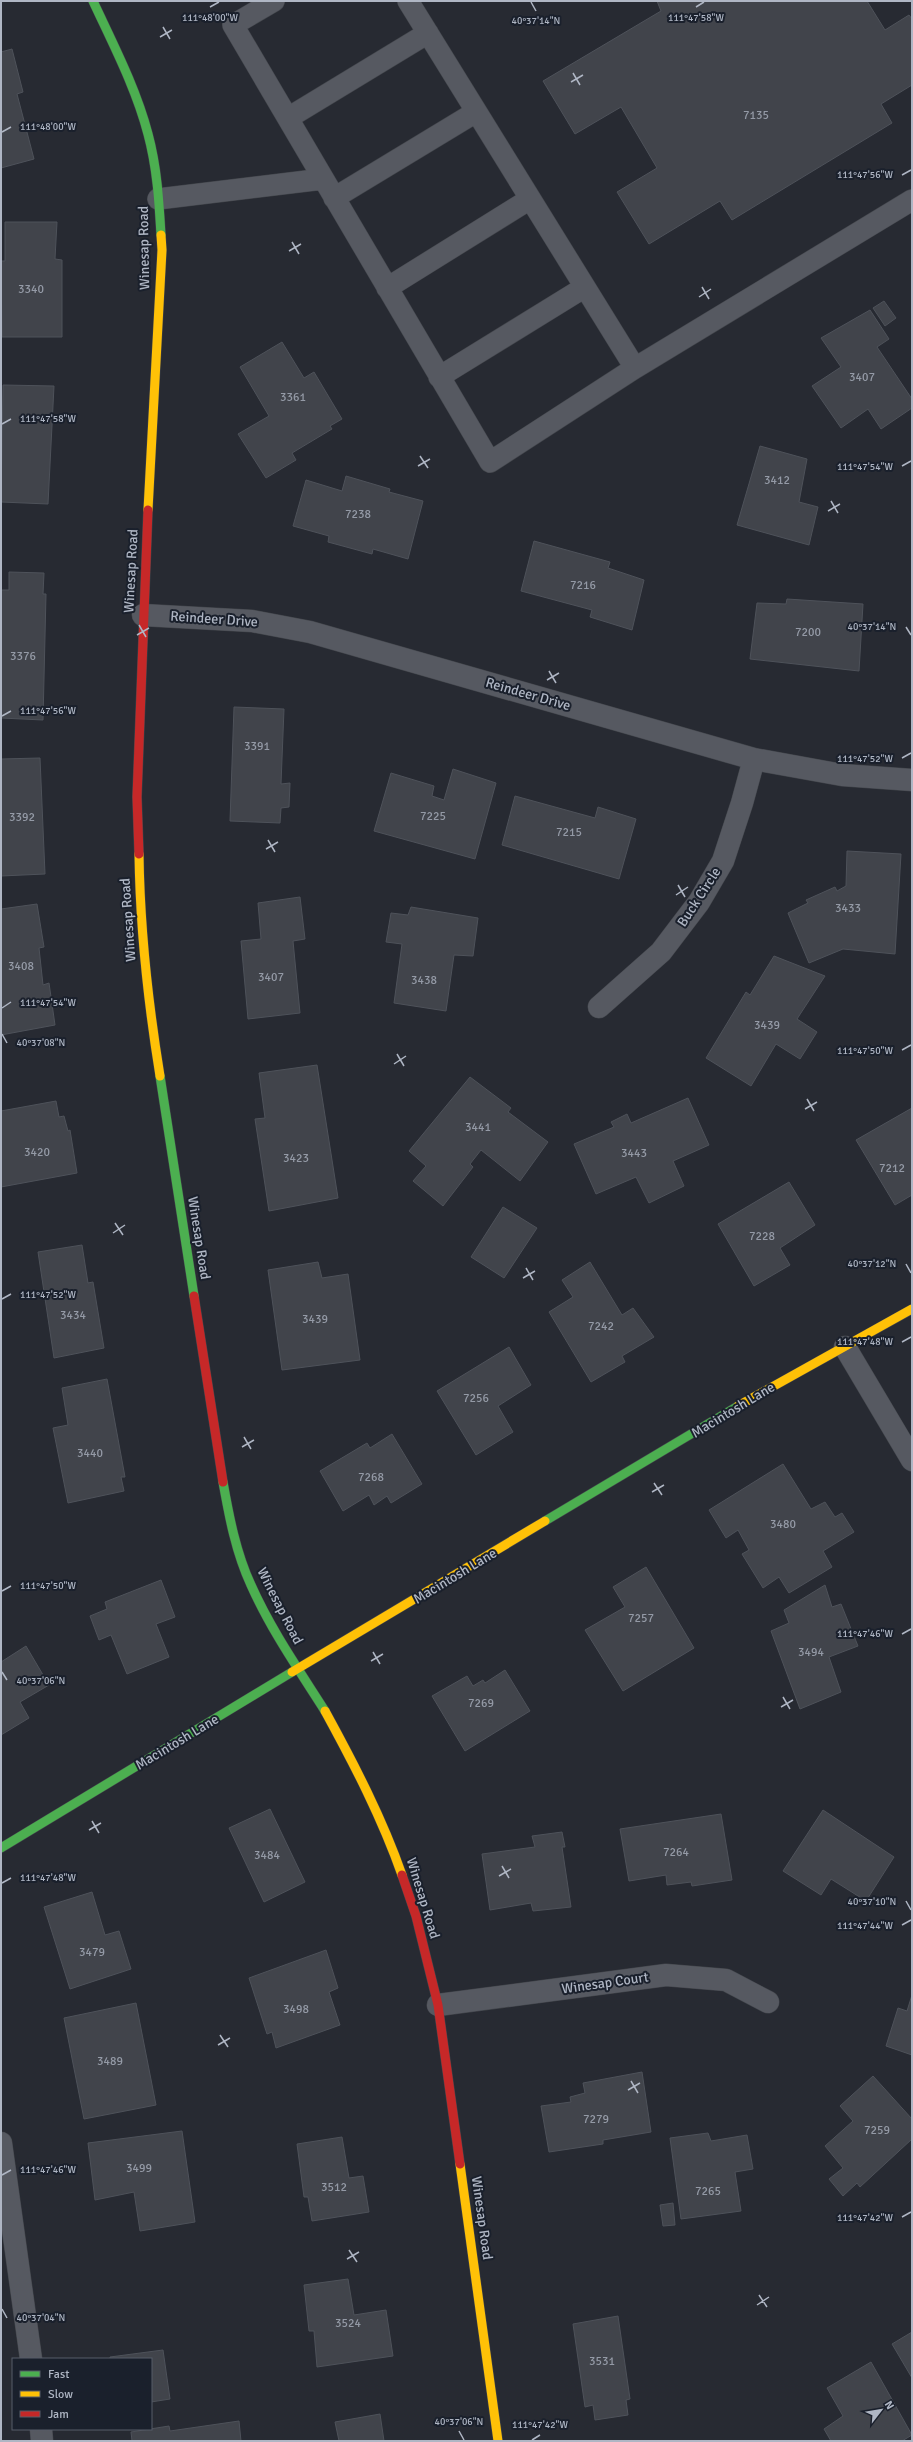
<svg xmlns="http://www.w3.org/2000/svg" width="913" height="2442" viewBox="0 0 913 2442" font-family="Signika,sans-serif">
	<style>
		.building { fill: #41444b; stroke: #4e525a }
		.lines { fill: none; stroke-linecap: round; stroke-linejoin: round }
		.lane-casing { stroke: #42454b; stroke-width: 22 }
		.street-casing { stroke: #42454b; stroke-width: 23 }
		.fast-casing { stroke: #42454b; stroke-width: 10 }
		.slow-casing { stroke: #42454b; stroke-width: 10 }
		.jam-casing { stroke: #42454b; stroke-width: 10 }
		.lane { stroke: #565961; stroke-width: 21 }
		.street { stroke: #565961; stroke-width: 22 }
		.fast { stroke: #4caf50; stroke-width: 9 }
		.slow { stroke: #ffc107; stroke-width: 9 }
		.jam { stroke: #c62828; stroke-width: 9 }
		.ticks { fill: none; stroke: #afb6c4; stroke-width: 1.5 }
		.labels { text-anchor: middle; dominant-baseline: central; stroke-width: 4; stroke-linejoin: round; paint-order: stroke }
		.number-label { font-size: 12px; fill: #949aa6 }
		.street-label { font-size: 14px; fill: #afb6c4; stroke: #1a202c }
		.ticks-label { font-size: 10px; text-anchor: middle; fill: #afb6c4; stroke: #1a202c; stroke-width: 4; stroke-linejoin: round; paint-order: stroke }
	</style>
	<rect width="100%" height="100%" fill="#272a32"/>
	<path class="building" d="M657,1H867L885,30L909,15L912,19V85L881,104L892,123L732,220L720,201L649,244L617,192L657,168L621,107L575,134L543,81L661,11Z
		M12,49L23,92L17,94L34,159L1,168V52Z
		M5,222H57L55,259L62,260V337H2L1,261H5Z
		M884,301L896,318L885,326L873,308Z
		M870,310L889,339L877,347L912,399V408L881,429L868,409L841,428L812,386L841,367L821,338Z
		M282,342L304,378L314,372L342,419L330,426L332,429L292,453L296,460L266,478L238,434L269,416L240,367Z
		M3,385L54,386L48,504L1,502Z
		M760,446L807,459L799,502L818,507L809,545L737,525Z
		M346,476L390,489L389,492L423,501L408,559L373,549L372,554L328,542L329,536L293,526L306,480L342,491Z
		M534,541L610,562L608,568L644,580L632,630L590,617L592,610L521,591Z
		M9,572L44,573L43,594H46L43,720L1,718V590H9Z
		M787,599L863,604L859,671L750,659L757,603L786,604Z
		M234,707L284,709L281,784L290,783L289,807L281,808L280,823L230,821Z
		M40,758L45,874L1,876V759Z
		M453,769L496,783L475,859L374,831L391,773L434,786L432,796L444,800Z
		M515,796L595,818L598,807L636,819L619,879L502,845Z
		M847,851L901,854L895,954L843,949L809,963L788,913L808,903L806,900L835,887L837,891L846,886Z
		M300,897L305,939L293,941L300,1013L248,1019L241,941L261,939L258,903Z
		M37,904L44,947L39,948L43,985L49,983L55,1025L1,1035V909Z
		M411,907L478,918L473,956L454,955L446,1011L394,1003L402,944L386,942L391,913L408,915Z
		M774,956L825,976L797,1019L817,1032L800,1059L776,1044L751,1086L706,1058L746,992L750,995Z
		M317,1065L338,1198L269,1211L255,1119L265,1118L259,1073Z
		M470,1077L511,1108L508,1112L548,1142L520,1181L481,1150L470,1164L473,1167L443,1206L413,1181L426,1166L409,1151Z
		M688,1098L709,1145L673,1161L684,1186L649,1203L636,1177L596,1194L574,1144L614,1127L611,1122L627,1114L631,1123Z
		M56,1101L59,1117L64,1116L68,1131L70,1130L77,1173L1,1187V1111Z
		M912,1108V1195L895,1205L856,1140Z
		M789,1182L815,1225L780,1248L790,1265L754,1286L718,1224Z
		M503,1207L537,1228L504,1278L471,1257Z
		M82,1245L88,1283L93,1282L104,1348L54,1358L38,1252Z
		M318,1262L322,1278L348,1274L360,1360L282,1370L268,1270Z
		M590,1262L622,1315L633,1308L654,1337L622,1356L625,1362L591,1382L549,1312L573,1297L562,1280Z
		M509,1347L531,1385L498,1406L513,1432L476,1455L437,1391Z
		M107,1379L125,1477H121L124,1491L68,1503L53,1428L68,1425L62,1388Z
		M392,1434L422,1484L391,1503L387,1496L374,1505L369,1495L343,1511L320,1471L367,1443L370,1448Z
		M783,1464L811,1509L825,1502L835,1517L842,1513L854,1532L823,1551L832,1567L789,1593L779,1577L763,1588L742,1554L749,1550L738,1530L726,1538L709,1510Z
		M646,1567L694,1648L623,1691L585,1630L625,1607L613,1587Z
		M161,1580L175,1617L156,1624L169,1657L127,1674L111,1635L99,1640L90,1616L107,1609L105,1602Z
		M825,1585L832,1607L841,1604L858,1646L829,1657L841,1692L800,1709L771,1631L789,1623L784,1610Z
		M26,1646L49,1685L20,1702L29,1718L1,1735V1662Z
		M505,1670L530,1711L465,1751L432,1696L467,1676L473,1686L483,1680L485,1683Z
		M270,1809L305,1882L264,1902L229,1828Z
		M823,1810L894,1857L866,1901L831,1879L821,1895L783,1871Z
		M721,1814L732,1880L692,1886L691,1882L667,1885L666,1875L629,1881L620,1829Z
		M562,1832L565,1847H562L571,1907L533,1911L531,1903L490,1910L482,1854L535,1847L532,1836Z
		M92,1892L105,1935L119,1931L131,1969L70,1989L44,1907Z
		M326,1950L338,1988L329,1992L340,2025L276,2048L272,2032L267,2034L249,1978Z
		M912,1995V2055L886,2046L898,2008L907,2011Z
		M136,2003L156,2105L84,2119L64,2018Z
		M642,2072L651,2132L603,2140V2144L549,2152L541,2106L571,2102L570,2097L585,2093L583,2083Z
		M873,2076L912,2119V2139L860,2187L857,2183L843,2196L829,2179L843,2168L825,2146L853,2121L840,2106Z
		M182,2131L195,2222L140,2231L134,2192L95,2200L88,2143Z
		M708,2133L711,2141L747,2135L753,2169L735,2172L741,2211L681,2219L670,2138Z
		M342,2137L349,2178L363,2176L369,2212L312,2221L308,2197H304L297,2144Z
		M673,2203L675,2225L663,2226L660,2205Z
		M348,2279L354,2315L386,2310L393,2356L317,2367L314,2331H309L304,2285Z
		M618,2316L630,2399L626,2400L628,2415L595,2420L593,2405L585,2407L573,2324Z
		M912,2332V2378L892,2344Z
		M163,2350L170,2399L151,2402V2359H110V2357Z
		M871,2362L912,2435L902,2441H831L824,2429L843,2416L827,2388Z
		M380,2414L384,2441H339L335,2422Z
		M239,2421L241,2441H132L131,2432L169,2426L170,2431Z"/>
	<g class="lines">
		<defs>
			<path id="lane" d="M274,1L233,25L490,462L635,368
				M408,1L635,368L912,200
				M288,118L428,33
				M334,198L476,112
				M158,199L323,179
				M387,288L530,199
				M439,377L585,287"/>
			<path id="street" d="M143,615L252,621L310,632L754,759L842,775L912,780
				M599,1007L661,952L699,902L723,861L742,803L754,759
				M845,1347L912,1460
				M438,2005L666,1975L726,1980L768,2002
				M1,2143L31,2359
				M41,2429L42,2441"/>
			<path id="fast" d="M93,1C113,44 136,88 148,134C157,167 159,201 161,235
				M160,1076L194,1296
				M223,1482C229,1516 236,1553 251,1585C271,1630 299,1670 325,1711
				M545,1521L738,1406
				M1,1848L292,1672"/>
			<path id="slow" d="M148,510L162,250L161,235
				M139,854C140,929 148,1002 160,1076
				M738,1406L912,1309
				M292,1672L545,1521
				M325,1711C354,1764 382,1818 402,1875
				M460,2164L498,2441"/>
			<path id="jam" d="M139,854L137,797L148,510
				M194,1296L223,1482
				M402,1875L416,1916L438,2005L460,2164"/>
		</defs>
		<use href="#lane" class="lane-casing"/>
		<use href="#street" class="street-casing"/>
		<use href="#fast" class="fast-casing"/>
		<use href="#slow" class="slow-casing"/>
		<use href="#jam" class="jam-casing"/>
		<use href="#lane" class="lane"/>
		<use href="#street" class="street"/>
		<use href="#fast" class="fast"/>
		<use href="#slow" class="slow"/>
		<use href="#jam" class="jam"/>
	</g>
	<path class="ticks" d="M531,2L536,11M210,7L219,2M696,7L704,2M163,27L170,39M160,37L172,30M573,73L580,85M571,82L583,75M2,132L11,127M902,175L911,170M292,242L299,254M289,251L301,244M702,287L709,299M699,297L711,289M2,424L11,419M420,456L428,468M418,466L430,459M902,466L911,461M831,501L838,513M828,511L840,504M139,625L146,637M906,627L911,635M137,635L149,628M549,671L556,683M547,680L559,673M2,716L11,711M902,758L911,753M268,840L275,852M266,849L278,842M678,885L685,897M676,895L688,887M2,1008L11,1002M2,1034L7,1043M902,1050L911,1045M397,1054L404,1066M394,1064L406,1056M807,1099L814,1111M805,1109L817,1102M115,1223L123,1235M113,1233L125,1225M906,1264L911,1273M526,1268L533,1280M523,1278L535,1271M2,1299L11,1294M902,1342L911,1337M244,1437L251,1449M242,1447L254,1440M654,1483L662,1495M652,1492L664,1485M2,1591L11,1586M902,1634L911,1629M373,1652L380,1664M371,1661L383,1654M2,1672L7,1680M783,1697L790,1709M781,1707L793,1700M92,1821L99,1833M89,1830L101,1823M502,1866L509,1878M499,1876L511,1869M2,1883L11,1878M906,1901L911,1910M902,1925L911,1920M220,2035L228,2047M218,2045L230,2038M631,2081L638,2093M628,2090L640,2083M2,2175L11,2170M902,2217L911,2212M349,2250L357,2262M347,2259L359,2252M759,2295L767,2307M757,2305L769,2297M2,2309L7,2318M459,2431L464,2440M532,2440L540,2435"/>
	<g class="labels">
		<g class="number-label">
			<text x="756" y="115">7135</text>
			<text x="31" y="289">3340</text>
			<text x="862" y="377">3407</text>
			<text x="293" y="397">3361</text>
			<text x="777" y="480">3412</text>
			<text x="358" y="514">7238</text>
			<text x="583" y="585">7216</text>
			<text x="808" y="632">7200</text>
			<text x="23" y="656">3376</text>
			<text x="257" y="746">3391</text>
			<text x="433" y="816">7225</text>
			<text x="22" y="817">3392</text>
			<text x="569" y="832">7215</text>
			<text x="848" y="908">3433</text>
			<text x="21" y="966">3408</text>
			<text x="271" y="977">3407</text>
			<text x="424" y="980">3438</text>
			<text x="767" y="1025">3439</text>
			<text x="478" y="1127">3441</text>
			<text x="37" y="1152">3420</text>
			<text x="634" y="1153">3443</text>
			<text x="296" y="1158">3423</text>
			<text x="892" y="1168">7212</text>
			<text x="762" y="1236">7228</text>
			<text x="73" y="1315">3434</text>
			<text x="315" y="1319">3439</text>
			<text x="601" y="1326">7242</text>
			<text x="476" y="1398">7256</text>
			<text x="90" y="1453">3440</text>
			<text x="371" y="1477">7268</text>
			<text x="783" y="1524">3480</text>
			<text x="641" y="1618">7257</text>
			<text x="811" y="1652">3494</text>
			<text x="481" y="1703">7269</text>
			<text x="676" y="1852">7264</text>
			<text x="267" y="1855">3484</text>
			<text x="92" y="1952">3479</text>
			<text x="296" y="2009">3498</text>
			<text x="110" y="2061">3489</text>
			<text x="596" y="2119">7279</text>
			<text x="877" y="2130">7259</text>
			<text x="139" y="2168">3499</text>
			<text x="334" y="2187">3512</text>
			<text x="708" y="2191">7265</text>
			<text x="348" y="2323">3524</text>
			<text x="602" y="2361">3531</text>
		</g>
		<g class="street-label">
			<text transform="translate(144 248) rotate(-91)">Winesap Road</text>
			<text transform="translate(131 571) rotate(-87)">Winesap Road</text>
			<text transform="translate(214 619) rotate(4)">Reindeer Drive</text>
			<text transform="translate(528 694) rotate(16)">Reindeer Drive</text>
			<text transform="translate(699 897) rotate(-57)">Buck Circle</text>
			<text transform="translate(128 920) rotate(-94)">Winesap Road</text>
			<text transform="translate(199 1238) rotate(81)">Winesap Road</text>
			<text transform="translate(733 1410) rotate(-31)">Macintosh Lane</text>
			<text transform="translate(455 1576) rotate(-31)">Macintosh Lane</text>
			<text transform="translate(280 1606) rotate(63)">Winesap Road</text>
			<text transform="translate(177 1742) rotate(-31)">Macintosh Lane</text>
			<text transform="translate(423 1898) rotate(73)">Winesap Road</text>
			<text transform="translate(605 1983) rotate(-8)">Winesap Court</text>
			<text transform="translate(482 2218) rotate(82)">Winesap Road</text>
		</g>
	</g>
	<g class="ticks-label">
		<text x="210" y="21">111°48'00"W</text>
		<text x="696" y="21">111°47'58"W</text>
		<text x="536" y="24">40°37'14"N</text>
		<text x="48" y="130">111°48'00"W</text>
		<text x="865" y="178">111°47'56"W</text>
		<text x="48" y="422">111°47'58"W</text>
		<text x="865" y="470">111°47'54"W</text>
		<text x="872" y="630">40°37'14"N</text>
		<text x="48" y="714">111°47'56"W</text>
		<text x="865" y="762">111°47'52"W</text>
		<text x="48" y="1006">111°47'54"W</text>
		<text x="41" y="1046">40°37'08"N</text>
		<text x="865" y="1054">111°47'50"W</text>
		<text x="872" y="1267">40°37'12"N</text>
		<text x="48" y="1298">111°47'52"W</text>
		<text x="865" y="1345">111°47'48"W</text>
		<text x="48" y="1589">111°47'50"W</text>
		<text x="865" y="1637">111°47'46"W</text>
		<text x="41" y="1684">40°37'06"N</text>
		<text x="48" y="1881">111°47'48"W</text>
		<text x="872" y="1905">40°37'10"N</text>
		<text x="865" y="1929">111°47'44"W</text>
		<text x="48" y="2173">111°47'46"W</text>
		<text x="865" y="2221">111°47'42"W</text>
		<text x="41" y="2321">40°37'04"N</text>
		<text x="459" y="2425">40°37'06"N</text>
		<text x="540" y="2428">111°47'42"W</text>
	</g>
	<rect width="913" height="2442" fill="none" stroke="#afb6c4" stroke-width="4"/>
	<rect x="12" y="2358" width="140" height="72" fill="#1a202c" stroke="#565c69"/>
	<rect x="20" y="2371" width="20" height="6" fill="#4caf50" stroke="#565c69"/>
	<text x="48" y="2378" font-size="12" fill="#afb6c4">Fast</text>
	<rect x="20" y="2391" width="20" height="6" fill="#ffc107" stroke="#565c69"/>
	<text x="48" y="2398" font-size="12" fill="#afb6c4">Slow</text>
	<rect x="20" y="2411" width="20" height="6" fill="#c62828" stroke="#565c69"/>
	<text x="48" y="2418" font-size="12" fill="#afb6c4">Jam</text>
	<g transform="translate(881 2410) rotate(59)" stroke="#1a202c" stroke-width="3" paint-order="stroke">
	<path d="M0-3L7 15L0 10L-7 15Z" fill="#afb6c4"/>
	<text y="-6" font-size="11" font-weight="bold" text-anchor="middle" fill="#afb6c4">N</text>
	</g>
</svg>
